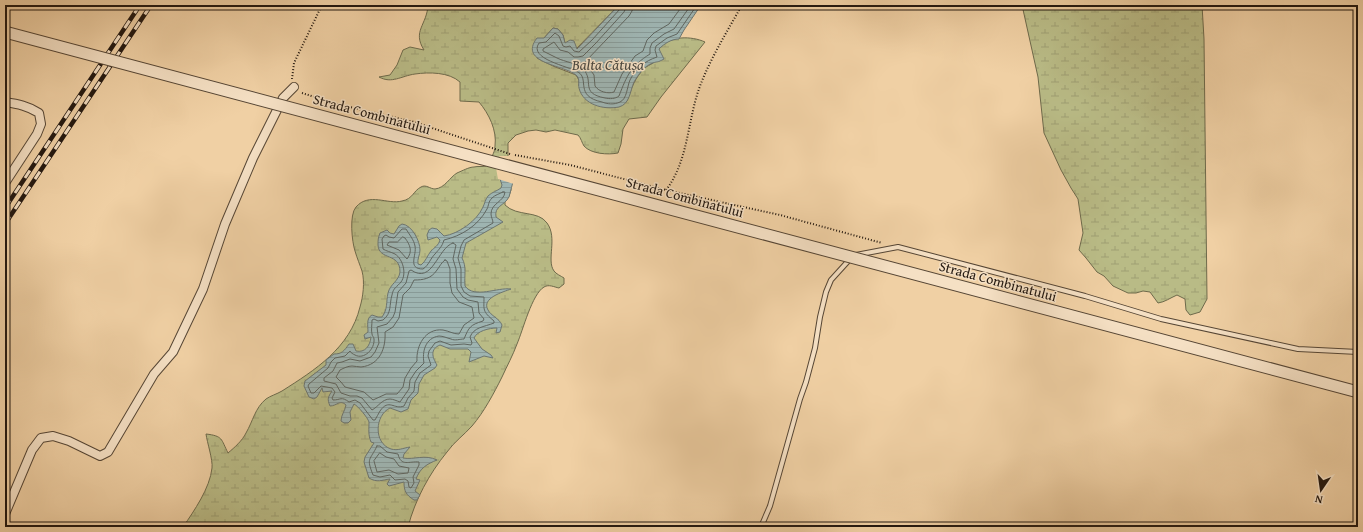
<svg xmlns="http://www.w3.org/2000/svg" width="1363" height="532" viewBox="0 0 1363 532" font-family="'Gentium Book Plus',serif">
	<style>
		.wetland { fill: url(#wetland-marsh); stroke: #6e6a4b }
		.water { fill: url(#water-rules); stroke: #6d7671 }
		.pier { fill: #f0d0a4 }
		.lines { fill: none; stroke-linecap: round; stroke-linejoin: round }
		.shore { stroke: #606660; stroke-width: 1 }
		.service-casing { stroke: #564635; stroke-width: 6 }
		.minor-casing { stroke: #564635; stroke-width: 10 }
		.path { stroke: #231810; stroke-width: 2; stroke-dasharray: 1 2; stroke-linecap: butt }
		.service { stroke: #f5e0c4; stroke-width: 4 }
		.minor { stroke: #f5e0c4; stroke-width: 8 }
		.rail-casing { stroke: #231810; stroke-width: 4.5 }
		.rail { stroke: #f5e0c4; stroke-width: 3; stroke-dasharray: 9; stroke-linecap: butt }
		.tertiary-bridge-casing { stroke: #564635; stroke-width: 13; stroke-linecap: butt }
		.tertiary-bridge { stroke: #f5e0c4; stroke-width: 11 }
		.labels { text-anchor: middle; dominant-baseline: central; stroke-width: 3; stroke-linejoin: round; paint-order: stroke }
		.street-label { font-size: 14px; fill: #231810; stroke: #f5e0c4 }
		.water-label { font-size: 15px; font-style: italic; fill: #484740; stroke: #f5e0c4 }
	</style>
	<defs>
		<pattern id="wetland-marsh" width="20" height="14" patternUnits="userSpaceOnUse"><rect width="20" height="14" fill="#b9bb86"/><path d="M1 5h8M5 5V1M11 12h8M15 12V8" fill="none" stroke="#9fa073"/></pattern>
		<pattern id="water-rules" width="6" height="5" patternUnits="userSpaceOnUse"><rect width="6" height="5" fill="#9eb4b1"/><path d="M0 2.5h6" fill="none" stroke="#889a97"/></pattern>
	</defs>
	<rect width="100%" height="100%" fill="#f0d0a4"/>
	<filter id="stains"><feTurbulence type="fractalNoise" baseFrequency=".005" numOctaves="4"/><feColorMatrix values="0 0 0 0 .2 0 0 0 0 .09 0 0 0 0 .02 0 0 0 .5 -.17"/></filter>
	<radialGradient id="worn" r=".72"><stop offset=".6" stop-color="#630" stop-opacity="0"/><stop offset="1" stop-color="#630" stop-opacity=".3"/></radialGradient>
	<path class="wetland" d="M428,5H619L576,49L565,43L563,35L558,29L553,28L544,38L537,58L553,66L576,75L579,80V86L627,101C631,89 635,77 645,68C647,66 650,65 653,63C656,59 656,53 659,49C669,35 692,36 705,42L661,97L647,117L629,119L623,129L621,144L618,153C608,155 591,154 584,146C582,143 581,138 578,135L555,130L546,132L536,130L528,131L516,135L508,143V158L511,190L509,196L505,202V205C517,217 538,210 547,223C558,238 546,260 554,271C556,274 561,276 564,278V284L559,288C554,287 549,284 544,287C532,294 523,330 517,344C513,355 507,366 502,377C494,393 484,412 472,426C464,435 454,442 447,452C429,474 415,500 408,527H183C194,511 210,488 212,468C213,460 207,442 206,434C223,436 221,439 228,453C235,447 242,441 246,433C253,421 255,408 266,399C270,396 277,394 282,391C315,370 350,348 360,307C363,297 365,282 362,271C360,265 357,258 355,251C352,242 349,215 356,207C369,192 388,205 402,201C413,199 413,191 421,187C426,184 430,189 435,189C445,188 450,177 457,173C462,171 469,167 474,167C478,166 482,167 486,166C490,160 495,153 495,146C497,130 489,114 479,102L460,101V82C449,72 429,72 415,74C401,76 392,84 379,77L390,75L397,65L403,50L410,47L424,50C412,31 427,25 428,5Z
		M1022,5H1202L1204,39L1207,299L1200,312L1190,315L1186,310L1185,299L1177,295C1170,298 1165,302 1158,303L1150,292L1143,291L1136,293H1128L1113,286L1104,276L1097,272L1086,258L1079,250L1083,233L1078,199L1071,188L1061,170L1044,133L1038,77Z"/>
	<path class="water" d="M619,5H701L684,30L679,39C671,39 664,44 659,49L664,59C657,63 658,61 653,63C645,65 638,75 634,82C630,91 630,104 619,107C604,110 583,105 579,88C578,84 580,80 577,76C567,65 517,64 537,38H544L553,28L558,29L563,35L565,43L570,40L574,41L577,49Z
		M499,176L514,178C512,184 511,191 509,197C504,206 494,206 496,217L503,222L466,243L462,258C467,267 464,276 465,286C474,299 498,287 511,289C503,292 481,298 488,310C491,316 499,318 502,325L500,332L496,333L497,328C489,328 477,331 474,338L482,349L491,355L493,358L484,356L469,362L471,352L468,349H450L440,345C430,349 432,357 437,365L435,368L424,375L419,384L418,393L411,400L408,409L401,412L390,408C375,415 373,443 391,449C398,451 403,448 410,447L404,454L403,458C414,460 425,454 437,460C427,464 420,468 416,479L420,480L415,491L420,495L417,500H414C406,495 404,491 404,482L389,486L387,484L390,479C382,480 377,483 369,478L364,462L365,457L374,443L371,442C368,435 369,429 369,422C368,418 358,406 354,404L350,412L351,420L348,423H344L341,421C341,415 345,411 346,405C340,399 337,406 330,406C327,399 328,397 332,391L323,392L322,388L317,397L314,399L309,397L304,386L305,381L326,365V360L334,354C342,354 344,351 349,344H353L356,351C365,353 370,346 371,337L365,339L364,335L368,332C368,326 366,318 372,315L378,317H382C388,309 386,302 388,293C390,284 399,281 400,272C400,252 379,261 378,245C378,240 378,238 380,233L387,230L390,233L394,234L399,226L402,224C412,225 420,241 420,250C420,255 417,259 418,264L421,265C426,261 427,256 431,251C435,247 438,246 440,240L437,237L428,240L427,235L429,230L432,228L437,229L444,236C458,234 477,221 483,207C485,203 485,200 488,196C492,192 497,191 501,188L502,185Z"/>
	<path class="pier" d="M500,156H509L514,162L516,171L514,184L498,179L496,168V159Z"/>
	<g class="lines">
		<path class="shore" d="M622,5L620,9L592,40L579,52L574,51L570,46L566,47L563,46L559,36L555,33L546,42L539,43C528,59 568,66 578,72C590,79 574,96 602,102C607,104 614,105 620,102C627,99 627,87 630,80C636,68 645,61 657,57L655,50L656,46L667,38L677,34L697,5
			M627,5L624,12L596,43L583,56L578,57H574L568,52L560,50L554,42L543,49V51C548,53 552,56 557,58C565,62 577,63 583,69C595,81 579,93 605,98C610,99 615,99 619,96C627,75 631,66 650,54V48L652,43L664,34L674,29L691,5
			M633,5L632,11L629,16L585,62L594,75L595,86C599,92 608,94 614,92L622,74L635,56L643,51L647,40L654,33L669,24L683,5
			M503,192H505C504,202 491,203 491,214C491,217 493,220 493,223L464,240L461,246L458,258L461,269V286L464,292L470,296L484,297C484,310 482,311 494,321V323C484,327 474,327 470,337L472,343L471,345L464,344L451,345L440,341L435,343L429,351L428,356L431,365L420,373L415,382L414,391L408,398L404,406C394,410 389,398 380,411C378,414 377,417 375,420H373L360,403L355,400L349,402C341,396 341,400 333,400L332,398L335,392L332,388L321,386L314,393H311L308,386L309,384L328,368L331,362L335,358L345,356L350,351C351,353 353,354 355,355C364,360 375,349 374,339C374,337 372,336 372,334C371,331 372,324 372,320L374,319L378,321L383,320C392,313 389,305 392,295C393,288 397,287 401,282C407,274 403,259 395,254C391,252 386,251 383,249L382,239L384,236L386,235L389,237L394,238L402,229H406C409,234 414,240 415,246C417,255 407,269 423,269C429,265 430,259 435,254C439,249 442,247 444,240C461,236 478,226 487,209C489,205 488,202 492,198C495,195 499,194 503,192Z
			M403,237L405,238C410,245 413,251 407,259L399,250L387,245L389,242H397Z
			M453,243L456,245L453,259L456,269L457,289L463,297L468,300L478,302L479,313L484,319L483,321C470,325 469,327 464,339C460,339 455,341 451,339C447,338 443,336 439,336C425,338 422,352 424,363L416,371L410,380L409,389L400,402C397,401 393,399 390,399C382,399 378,407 372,410L362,398L357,396H350L341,393L336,384L324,381V378L333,371L337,363L342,362L350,359L360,361L371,357L375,352L379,343L377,327L387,324L393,317L395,312L398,292L406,283L409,271L411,270C433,285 437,248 453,243Z
			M445,260L447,261L450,269V283L452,293L459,302L472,307L474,318L464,325L459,334C453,334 449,331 443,330C425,328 416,346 417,361L411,368L405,378L403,387L397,394H386L373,400L364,392L345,387L341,382L336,377L340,370C344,368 348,366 352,366C355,366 358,367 361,367C380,365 386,348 385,332L393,327L399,318L403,295L410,288L414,280C423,280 431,279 437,270C440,266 441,263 445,260Z
			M377,446H380L387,452L398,454C401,467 409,461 419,462V465L413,477L414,483L411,488L409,487L408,481L405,479L395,480L390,475L380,477L373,475C366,457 370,461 377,446Z
			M380,453L386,457L394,459L399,466L409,468L408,473L398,474L389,470L377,472L374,461Z"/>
		<defs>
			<path id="service" d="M856,255L898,247L1085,296L1161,319L1298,349L1358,352
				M761,527L770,506L800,399L806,382L815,348L820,317L826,292L831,280L851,258"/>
			<path id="minor" d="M5,102C18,104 28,106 39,113L41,124L37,134L5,183
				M5,514L32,450L41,438L53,436L69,441L100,456L108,452L154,374L173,352L203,289L225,224L253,158L283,98L294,87"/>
		</defs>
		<use href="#service" class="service-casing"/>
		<use href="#minor" class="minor-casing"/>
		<path class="path" d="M292,79L294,63L322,5
			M302,93L337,104L414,122L510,154
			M515,155L570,165L666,190L780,215L882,243
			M666,190C690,159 687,116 702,81C713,54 728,30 742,5"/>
		<use href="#service" class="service"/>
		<use href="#minor" class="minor"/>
		<defs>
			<path id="rail" d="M5,208L140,5
				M5,224L151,5"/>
		</defs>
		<use href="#rail" class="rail-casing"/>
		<use href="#rail" class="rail"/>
		<defs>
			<path id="tertiary-bridge" d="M5,32L1358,392"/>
		</defs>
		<use href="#tertiary-bridge" class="tertiary-bridge-casing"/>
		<use href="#tertiary-bridge" class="tertiary-bridge"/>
	</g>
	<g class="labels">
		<g class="street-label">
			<text transform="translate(372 114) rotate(15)">Strada Combinatului</text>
			<text transform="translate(685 197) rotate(15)">Strada Combinatului</text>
			<text transform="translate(998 281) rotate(15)">Strada Combinatului</text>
		</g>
		<g class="water-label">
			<text x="608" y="64">Balta Cătușa</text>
		</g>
	</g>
	<rect width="1363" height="532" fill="none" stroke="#f0d0a4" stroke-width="20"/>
	<rect x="6" y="6" width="1351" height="520" fill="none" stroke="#231810" stroke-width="2"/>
	<rect x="10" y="10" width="1343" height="512" fill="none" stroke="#231810"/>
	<g transform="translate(1321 490) rotate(193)" stroke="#f5e0c4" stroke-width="3" paint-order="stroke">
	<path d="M0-3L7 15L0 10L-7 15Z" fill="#231810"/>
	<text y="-6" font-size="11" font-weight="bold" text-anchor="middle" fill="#231810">N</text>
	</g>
	<rect width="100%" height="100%" filter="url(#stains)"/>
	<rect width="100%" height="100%" fill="url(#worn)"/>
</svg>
